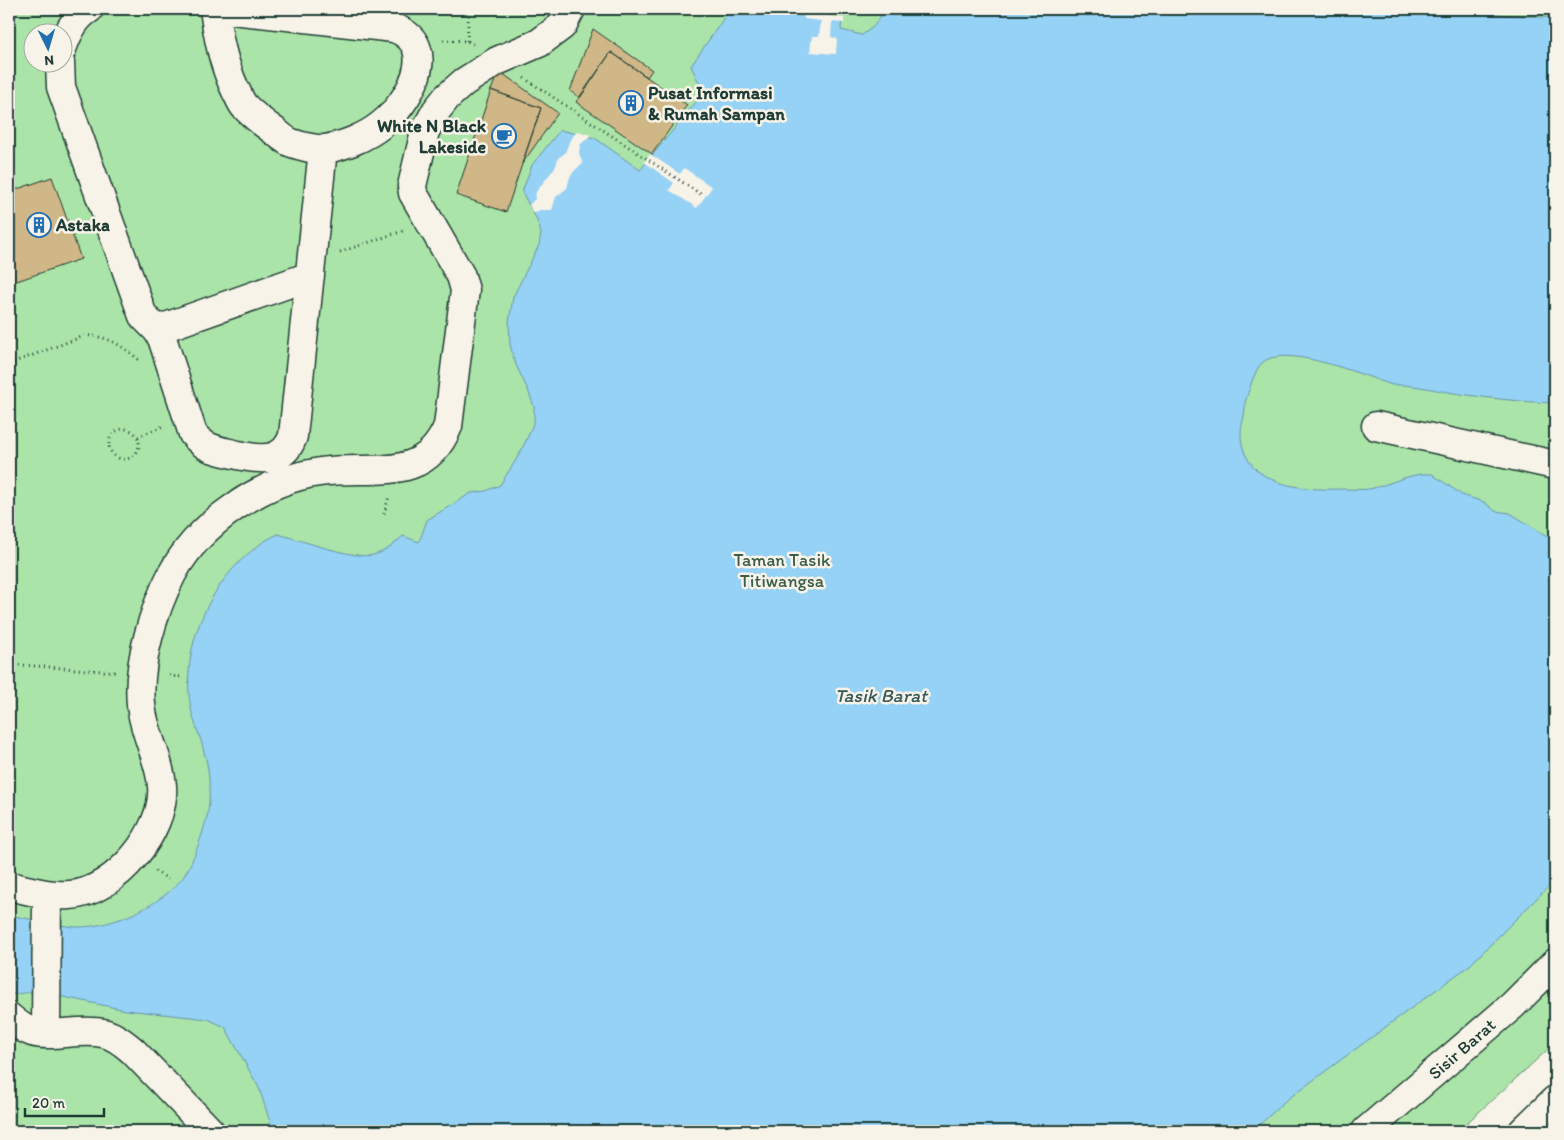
<svg xmlns="http://www.w3.org/2000/svg" width="1564" height="1140" viewBox="0 0 1564 1140" font-family="Itim,sans-serif">
	<style>
		.green { fill: #abe4a8; stroke: #65906e; fill-rule: evenodd }
		.water { fill: #96d1f6; stroke: #6696a8 }
		.pier { fill: #f7f3e8 }
		.building { fill: #d0b787; stroke: #1f3d34 }
		.lines { fill: none; stroke-linecap: round; stroke-linejoin: round }
		.minor-casing { stroke: #1f3d34; stroke-width: 31 }
		.path { stroke: #1f3d34; stroke-width: 3; stroke-dasharray: 1 4; stroke-linecap: butt }
		.minor { stroke: #f7f3e8; stroke-width: 28 }
		.labels { text-anchor: middle; dominant-baseline: central; stroke-width: 5; stroke-linejoin: round; paint-order: stroke }
		.poi-label { font-size: 18px; font-weight: bold; fill: #1f3d34; stroke: #f7f3e8; text-anchor: start }
		.park-label { font-size: 18px; fill: #3b5e4b; stroke: #f7f3e8 }
		.street-label { font-size: 18px; fill: #1f3d34; stroke: #f7f3e8 }
		.water-label { font-size: 19px; font-style: italic; fill: #375b5b; stroke: #f7f3e8 }
	</style>
	<rect width="100%" height="100%" fill="#f7f3e8"/>
	<filter id="ink" filterUnits="userSpaceOnUse"><feTurbulence type="fractalNoise" baseFrequency=".02" numOctaves="2"/><feDisplacementMap in="SourceGraphic" scale="10" xChannelSelector="R" yChannelSelector="G"/><feConvolveMatrix kernelMatrix="1 2 1 2 8 2 1 2 1" color-interpolation-filters="sRGB"/></filter>
	<g filter="url(#ink)">
		<path class="green" d="M9,9H1555V1043L1458,1131H9ZM32,32H62V62H32Z"/>
		<path class="water" d="M730,9H745L842,19L841,30L862,35L873,27L886,9H1423L1555,18V403C1521,402 1487,398 1454,393C1433,390 1413,384 1392,385C1365,376 1283,342 1262,363C1254,370 1249,392 1245,402C1246,420 1237,428 1243,448C1255,489 1310,490 1346,489C1353,489 1361,490 1369,489C1390,485 1410,472 1432,474L1462,495L1484,502L1495,511L1510,513L1555,541V883L1550,885L1470,965L1285,1101L1253,1131H273L259,1088L225,1027L208,1019L126,1010L54,995L55,924C62,925 70,927 77,927C112,928 164,904 184,876C192,863 197,849 202,834C205,824 209,812 209,801C210,784 209,768 204,752C201,737 194,724 191,709C180,648 208,585 255,548C262,542 270,538 278,534C297,539 357,560 373,555C386,552 393,545 403,536L419,542L427,520L471,493L486,491L500,485L519,455L529,434L534,421V407L528,390L516,365L510,345L509,322L513,297L539,245L541,233L537,220L522,192L532,165L560,130L595,138L640,170L697,101L700,85L691,66Z
			M9,915L40,921L39,991L9,995Z"/>
		<path class="pier" d="M804,13L844,18V23L832,22L831,37L837,38L836,54L810,52L812,36H819L821,21L804,19Z
			M577,131L591,135L580,145L579,153L583,164L575,170L570,177L567,188L556,197L552,210H540L533,213L529,205L535,199L536,192L556,166L558,158L565,153L569,142Z
			M650,154L680,174L684,168L712,187L697,208L669,190L674,183L644,162Z"/>
		<path class="building" d="M593,29L652,70L647,77L611,52L580,98L570,91Z
			M611,52L687,105L652,154L576,102Z
			M499,71L558,113L522,164L541,108L491,90Z
			M491,90L541,108L506,212L456,195Z
			M52,177L81,259L14,282L9,267V192Z"/>
		<g class="lines">
			<defs>
				<path id="minor" d="M214,9C218,37 223,63 235,89C238,94 240,101 244,106C253,115 263,123 273,130C279,134 285,141 292,143C300,146 316,150 325,149C344,146 366,137 381,125C408,104 443,46 394,28L223,9
					M62,49C67,34 75,17 89,9
					M60,62L61,87L143,316L157,330L162,338L193,434C206,450 218,450 238,455C261,460 284,463 293,436L323,149
					M157,330L310,276
					M1376,426L1555,465
					M9,886C29,890 49,897 70,895C115,892 166,831 162,786C160,758 143,732 141,704C137,663 154,609 172,574C200,522 263,480 320,472C370,464 424,486 448,426L465,290L461,276L413,193L412,186L425,131L436,111L447,97L464,82L497,61L539,43L562,26L571,9
					M9,1017C16,1023 23,1029 32,1032C53,1038 80,1028 103,1033C114,1035 125,1044 133,1051L210,1131
					M46,1033L47,894
					M1366,1131L1513,1005L1555,963
					M1523,1131L1555,1100"/>
			</defs>
			<use href="#minor" class="minor-casing"/>
			<path class="path" d="M798,9L848,15L862,9
				M443,40L467,41L473,44
				M467,41L469,9
				M524,78L702,195
				M340,252L403,231
				M9,364L84,336C105,334 125,347 140,361
				M109 444a15 15 0 1 1 30 0a15 15 0 1 1-30 0Z
				M138,437L163,426
				M384,514L389,496
				M9,664L115,672
				M169,676L182,677
				M155,871L168,879"/>
			<use href="#minor" class="minor"/>
		</g>
	</g>
	<defs>
		<symbol id="building-ring" viewBox="-11 -11 22 22"><circle r="9.5" fill="#f7f3e8" stroke="#1f6fb2" stroke-width="1.5"/><path d="M-4-6H4V6H1V3H-1V6H-4ZM-2.5-4.3h1.7v1.8h-1.7ZM.8-4.3h1.7v1.8H.8ZM-2.5-1h1.7V.8h-1.7ZM.8-1h1.7V.8H.8Z" fill="#1f6fb2"/></symbol>
		<symbol id="cafe-ring" viewBox="-11 -11 22 22"><circle r="9.5" fill="#f7f3e8" stroke="#1f6fb2" stroke-width="1.5"/><path d="M-5.5-4.5H6V0H3Q3 3.5 0 3.5H-2.5Q-5.5 3.5-5.5 0ZM3-3.2v2h1.7v-2ZM-6 4.5H4V6H-6Z" fill="#1f6fb2"/></symbol>
	</defs>
	<g fill-rule="evenodd">
		<use href="#building-ring" x="617" y="89" width="28" height="28"/>
		<use href="#cafe-ring" x="490" y="122" width="28" height="28"/>
		<use href="#building-ring" x="25" y="211" width="28" height="28"/>
	</g>
	<g class="labels">
		<g class="poi-label">
			<text x="648" y="93">Pusat Informasi<tspan x="648" dy="21">&amp; Rumah Sampan</tspan></text>
			<text x="486" y="126" text-anchor="end">White N Black<tspan x="486" dy="21">Lakeside</tspan></text>
			<text x="56" y="225">Astaka</text>
		</g>
		<g class="park-label">
			<text x="782" y="560">Taman Tasik<tspan x="782" dy="21">Titiwangsa</tspan></text>
		</g>
		<g class="street-label">
			<text transform="translate(1462 1049) rotate(-41)">Sisir Barat</text>
		</g>
		<g class="water-label">
			<text x="881" y="695">Tasik Barat</text>
		</g>
	</g>
	<rect width="1564" height="1140" fill="none" stroke="#f7f3e8" stroke-width="30"/>
	<rect x="15" y="15" width="1534" height="1110" fill="none" stroke="#1f3d34" stroke-width="2" filter="url(#ink)"/>
	<g transform="translate(48 48) rotate(175)"><circle r="24" fill="#f7f3e8" stroke="#a1aaa0"/>
	<path d="M0-4L9 19L0 12L-9 19Z" fill="#1f6fb2"/>
	<text y="-8" font-size="14" font-weight="bold" text-anchor="middle" fill="#1f3d34">N</text>
	</g>
	<path d="M25 1108v8h79v-8" fill="none" stroke="#1f3d34" stroke-width="2.5"/>
	<text x="32" y="1108" font-size="15" fill="#1f3d34" stroke="#f7f3e8" stroke-width="4" paint-order="stroke">20 m</text>
</svg>
